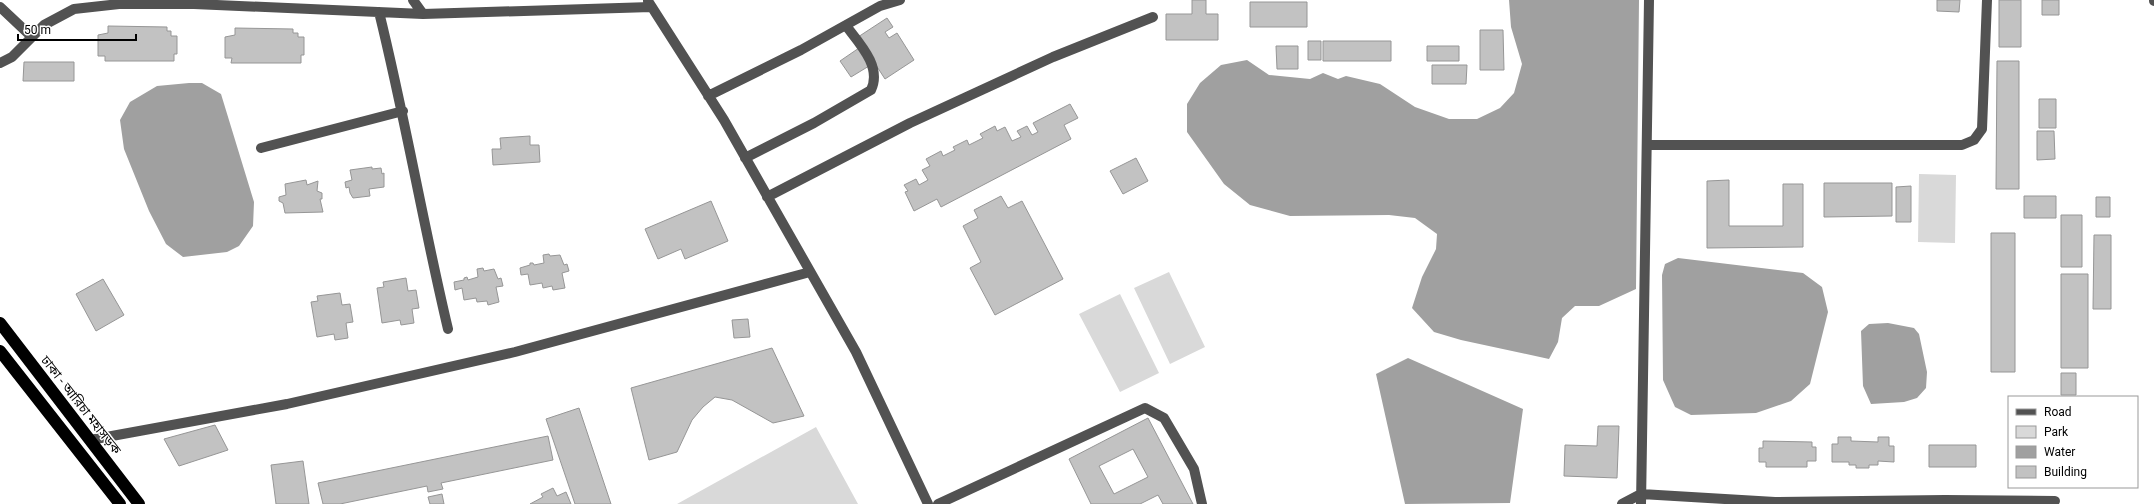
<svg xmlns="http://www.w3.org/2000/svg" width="2154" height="504" viewBox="0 0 2154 504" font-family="Roboto,'Noto Sans Bengali',sans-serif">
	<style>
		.green { fill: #d9d9d9 }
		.water { fill: #a0a0a0 }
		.building { fill: #c2c2c2; stroke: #969696; fill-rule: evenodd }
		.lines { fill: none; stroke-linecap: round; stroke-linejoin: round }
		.minor { stroke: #525252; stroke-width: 10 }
		.highway { stroke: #000; stroke-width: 12 }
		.labels { text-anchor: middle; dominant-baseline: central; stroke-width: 3; stroke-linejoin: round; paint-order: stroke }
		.street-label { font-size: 13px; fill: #000; stroke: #fff }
	</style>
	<rect width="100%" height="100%" fill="#fff"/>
	<path class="green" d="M1919,174L1956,175L1955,243L1918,242Z
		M1169,272L1205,347L1170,364L1134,288Z
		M1120,294L1159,373L1120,392L1079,314Z
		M816,427L858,504H677Z"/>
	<path class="water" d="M1509,0H1639L1636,289L1599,306H1575L1562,318L1558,342L1549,359L1461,340L1434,332L1412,308L1422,277L1436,249L1437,234L1415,218L1389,215L1290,216L1250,205L1224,184L1187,132V104L1200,83L1221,65L1247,60L1269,75L1310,79L1323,73L1338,79L1346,76L1380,84L1415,107L1449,119H1477L1500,108L1514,93L1522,64L1511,27Z
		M189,83H202L221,94L254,202L253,226L239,246L227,252L183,257L166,244L149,211L124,149L120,120L130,102L157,86Z
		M1678,258L1803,273L1822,287L1828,312L1810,384L1791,401L1756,413L1691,415L1675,407L1663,380L1662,275L1665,264Z
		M1888,323L1914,328L1919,334L1927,372L1926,388L1917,398L1904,402L1871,404L1863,386L1861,331L1869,324Z
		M1408,358L1523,409L1510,503L1405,504L1376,374Z"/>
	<path class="building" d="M1192,0H1206V14H1218V40H1166V14H1192Z
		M1937,0H1960L1959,12L1937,11Z
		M1999,0H2021V47H1999Z
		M2042,0H2059V15H2042Z
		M1250,2H1307V27H1250Z
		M887,18L893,27L885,32L889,38L897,33L914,60L885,79L872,59L869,66L851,77L840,61L859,48L858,37Z
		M108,26L167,27V31H171V36H177V54H174V61H105V56H98V35L108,33Z
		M235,28L293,29V33H298V37H304V55H301V63H231L232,58H225V37L235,35Z
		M1480,30H1503L1504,70H1480Z
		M1308,41H1321V60H1308Z
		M1323,41H1391V61H1323Z
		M1276,46H1298V69H1277Z
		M1427,46H1459V61H1427Z
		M1997,61H2019V189H1996Z
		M24,62H74V81H23Z
		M1432,65H1467L1466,84H1432Z
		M2039,99H2056V128H2039Z
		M1070,104L1078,118L1064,125L1071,139L941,207L937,199L914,211L905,192L908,191L904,185L916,179L919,185L928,180L922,170L930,166L926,159L941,151L943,156L955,150L953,147L967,140L969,145L983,138L980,134L995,126L997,131L1005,127L1012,141L1021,137L1017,131L1027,126L1032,135L1038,132L1033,123Z
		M2037,131H2054L2055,159L2037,160Z
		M530,136V145H539L540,162L493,165L492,149H501L500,138Z
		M1136,158L1148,181L1123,194L1110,171Z
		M372,167V169L381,168L382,174L384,173V187L369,189L370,196L353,198L350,193L349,187L346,188L345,182L352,180L350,170Z
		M306,180L307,185L318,181L317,191L322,193V199H320L323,212L285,213L283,203L279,201V197L286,195L285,184Z
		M1729,180V226H1783V184H1803V247L1707,248V181Z
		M1824,183H1892V216L1824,217Z
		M1911,186V222H1896V187Z
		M1001,196L1008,208L1022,201L1063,279L995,315L970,268L981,262L963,226L978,218L974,210Z
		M2024,196H2056V218H2024Z
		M2096,197H2110V217H2096Z
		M711,201L728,241L685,259L681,249L658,259L645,229Z
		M2061,215H2082V267H2061Z
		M1991,233H2015V372H1991Z
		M2094,235H2111V309H2093Z
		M549,254L550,256L560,255L564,265L567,264L569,271L562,273L565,288L553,290L552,286L543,288L542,283L530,285L528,274L521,275L520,268L530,265V263H533L534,265L544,263L543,255Z
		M483,268L484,271L494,269L498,279L501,278L503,286L496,287L499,302L488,305L487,301L477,302L476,298L464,300L462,288L455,290L454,282L464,280V278L467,277L468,280L478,277L477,269Z
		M2061,274H2088V368H2061Z
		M406,278L408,291L416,290L419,308L412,309L414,323L401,325L400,320L382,323L377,288L384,287L383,282Z
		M103,279L124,315L96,331L76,294Z
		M340,293L342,305L350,304L353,322L346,323L348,338L335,340L334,334L317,337L311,302L318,301L317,296Z
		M748,319L750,337L734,338L732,320Z
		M772,348L804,416L773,423L732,400L715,397L703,407L692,420L677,452L649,460L631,388Z
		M2061,373H2076V395H2061Z
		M579,408L611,504H575L546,419Z
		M1148,418L1193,504H1163L1158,495L1140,504H1091L1069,459ZM1133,449L1148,477L1114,494L1099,466Z
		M215,425L228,450L179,466L164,439Z
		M1598,426H1619L1617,478L1564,476L1565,445L1597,446Z
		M548,436L553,460L441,483L443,489L428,492L427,486L340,504H323L318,483Z
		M1838,437H1851V441L1878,442V437H1889V446H1894V462L1878,461V465H1869V468H1856V465H1849V462H1832V444H1838Z
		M1763,441L1812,442V447H1816V461H1807V467H1766V462H1759V448H1763Z
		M1929,445H1976V467H1929Z
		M303,461L309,504H276L271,465Z
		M553,488L557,496L566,492L571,504H530L543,497L541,494Z
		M442,494L444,504H430L428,497Z"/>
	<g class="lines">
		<path class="minor" d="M413,0L423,14
			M2154,0V1
			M648,1L724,120L856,352L928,504
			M0,7L32,37
			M379,12C405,117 423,224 448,329
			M0,63L12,57L44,25L74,9L119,4H194L423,14L651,7
			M708,96L801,50L880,6L900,0
			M1647,145H1962L1974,140L1982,129L1987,0
			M261,148L403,111
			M745,158L814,123L871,90C882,67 860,44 847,27
			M767,197L910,123L1053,57L1153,17
			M90,440L287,404L515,352L810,272
			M938,504L1145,408L1164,418L1194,469L1202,504
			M1622,504L1641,494L1775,502L1945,500L2055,501
			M1641,504L1649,0"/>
		<path class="highway" d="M0,323L139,504
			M0,351L120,504"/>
	</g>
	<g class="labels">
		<g class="street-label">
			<text transform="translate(81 405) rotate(52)">ঢাকা - আরিচা মহাসড়ক</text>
		</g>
	</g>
	<rect x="2008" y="396" width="130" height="92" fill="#ffffff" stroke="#999999"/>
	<rect x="2016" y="409" width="20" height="6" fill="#525252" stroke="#999999"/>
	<text x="2044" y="416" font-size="12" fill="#000000">Road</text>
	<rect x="2016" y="426" width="20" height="12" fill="#d9d9d9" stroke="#999999"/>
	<text x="2044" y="436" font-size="12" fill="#000000">Park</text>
	<rect x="2016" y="446" width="20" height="12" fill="#a0a0a0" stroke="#999999"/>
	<text x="2044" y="456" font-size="12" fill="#000000">Water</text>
	<rect x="2016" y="466" width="20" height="12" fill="#c2c2c2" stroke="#999999"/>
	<text x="2044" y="476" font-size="12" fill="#000000">Building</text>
	<path d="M18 34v6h118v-6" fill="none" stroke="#000000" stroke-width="2"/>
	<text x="24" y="34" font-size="12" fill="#000000" stroke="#ffffff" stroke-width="3" paint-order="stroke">50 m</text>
</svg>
